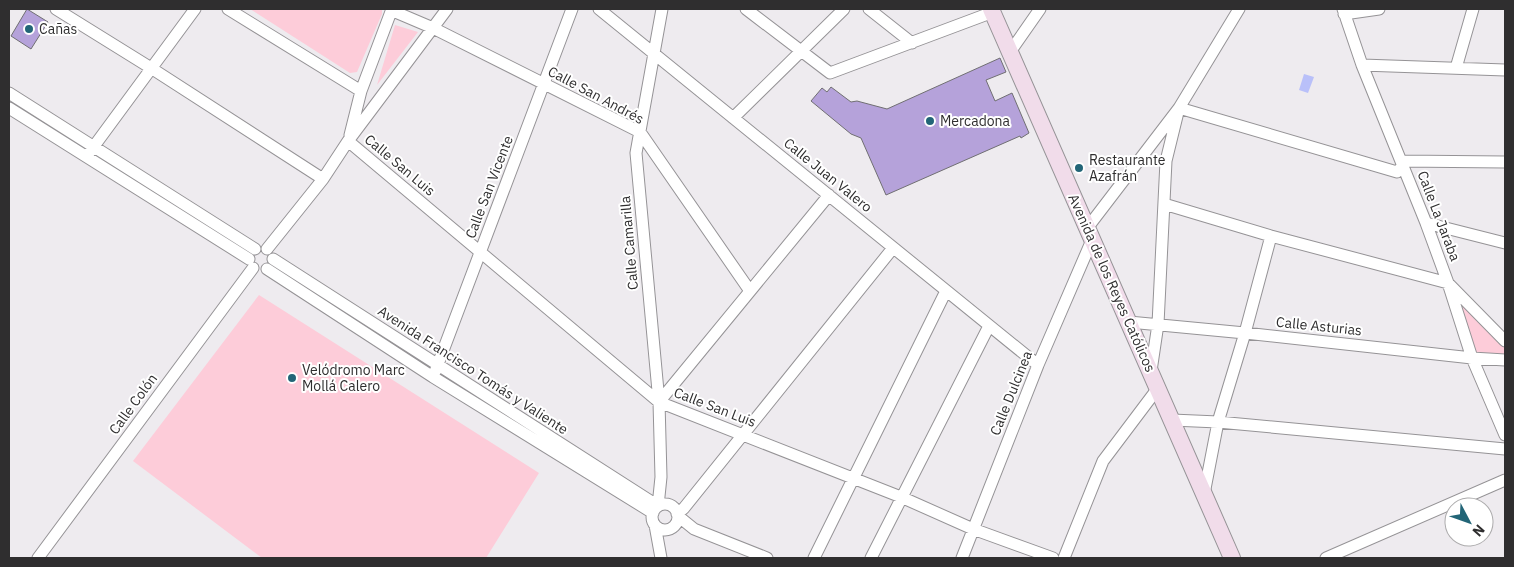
<svg xmlns="http://www.w3.org/2000/svg" width="1514" height="567" viewBox="0 0 1514 567" font-family="'IBM Plex Sans',sans-serif">
	<style>
		.green { fill: #fdccd9 }
		.water { fill: #b9c0f9 }
		.building { fill: #b5a2da; stroke: #706f72 }
		.lines { fill: none; stroke-linecap: round; stroke-linejoin: round }
		.street-casing { stroke: #959396; stroke-width: 13 }
		.secondary-casing { stroke: #959396; stroke-width: 18 }
		.street { stroke: #fff; stroke-width: 11 }
		.secondary { stroke: #f1dcea; stroke-width: 16 }
		.poi-dot { fill: #226577; stroke: #fff; stroke-width: 2 }
		.labels { text-anchor: middle; dominant-baseline: central; stroke-width: 4; stroke-linejoin: round; paint-order: stroke }
		.poi-label { font-size: 14px; fill: #2f2e2f; stroke: #fff; text-anchor: start }
		.street-label { font-size: 14px; fill: #2f2e2f; stroke: #fff }
	</style>
	<rect width="100%" height="100%" fill="#eeebef"/>
	<path class="green" d="M250,9H382V14L357,72L350,73Z
		M395,25L418,32L377,85Z
		M1448,283L1505,341V360L1472,358Z
		M259,295L539,473L486,558H262L133,461Z"/>
	<path class="water" d="M1304,74L1314,77L1308,93L1299,90Z"/>
	<path class="building" d="M27,9L48,22L31,49L11,36Z
		M1000,58L1006,72L986,80L995,101L1012,93L1029,133L1021,138L1020,136L886,195L861,138L851,134L811,101L822,88L827,92L831,87L851,102L857,101L887,109Z"/>
	<g class="lines">
		<defs>
			<path id="street" d="M56,9L151,68L323,179
				M228,9L361,91
				M599,9L1038,365
				M746,9L830,73L993,12
				M869,9L912,43
				M1343,9L1362,65L1426,223L1448,283L1472,358L1505,435
				M393,11L433,28L640,132L750,291
				M1344,14L1379,9
				M1010,52L1040,9
				M1362,65L1505,70
				M1456,68L1473,9
				M9,93L255,249
				M9,108L249,259
				M733,118L844,9
				M350,135L361,91L392,9
				M348,141L659,402L901,497L973,529L1053,558
				M89,153L195,9
				M1401,161L1505,162
				M1164,204L1271,236L1448,283L1505,341
				M1426,223L1505,243
				M1088,227L1179,108L1239,9
				M267,249L323,179L348,141L447,9
				M273,259L658,506L661,477L659,402L636,153L662,9
				M267,269L433,377L653,513
				M1129,322L1245,333L1472,358L1505,360
				M1151,371L1158,324L1166,161L1179,108L1397,172L1403,166
				M435,372L572,9
				M659,402L829,195
				M1172,420L1218,422L1505,449
				M1204,494L1218,422L1245,333L1271,236
				M652 517a13 13 0 1 1 26 0a13 13 0 1 1-26 0Z
				M677,514L684,508L893,248
				M678,516L694,529L767,558
				M655,525L661,558
				M38,558L253,268
				M814,558L946,291
				M871,558L989,326
				M962,558L1038,365L1092,240
				M1064,558L1103,461L1158,388
				M1326,558L1505,480"/>
			<path id="secondary" d="M991,9L1232,558"/>
		</defs>
		<use href="#street" class="street-casing"/>
		<use href="#secondary" class="secondary-casing"/>
		<use href="#street" class="street"/>
		<use href="#secondary" class="secondary"/>
	</g>
	<g class="poi-dot">
		<circle cx="29" cy="29" r="5"/>
		<circle cx="930" cy="121" r="5"/>
		<circle cx="1079" cy="168" r="5"/>
		<circle cx="292" cy="378" r="5"/>
	</g>
	<g class="labels">
		<g class="poi-label">
			<text x="39" y="29">Cañas</text>
			<text x="940" y="121">Mercadona</text>
			<text x="1089" y="160">Restaurante<tspan x="1089" dy="16">Azafrán</tspan></text>
			<text x="302" y="370">Velódromo Marc<tspan x="302" dy="16">Mollá Calero</tspan></text>
		</g>
		<g class="street-label">
			<text transform="translate(596 95) rotate(28)">Calle San Andrés</text>
			<text transform="translate(400 165) rotate(40)">Calle San Luis</text>
			<text transform="translate(828 175) rotate(39)">Calle Juan Valero</text>
			<text transform="translate(489 187) rotate(-69)">Calle San Vicente</text>
			<text transform="translate(1439 216) rotate(69)">Calle La Jaraba</text>
			<text transform="translate(629 243) rotate(-95)">Calle Camarilla</text>
			<text transform="translate(1112 283) rotate(66)">Avenida de los Reyes Católicos</text>
			<text transform="translate(1319 326) rotate(6)">Calle Asturias</text>
			<text transform="translate(473 370) rotate(33)">Avenida Francisco Tomás y Valiente</text>
			<text transform="translate(1011 393) rotate(-68)">Calle Dulcinea</text>
			<text transform="translate(133 404) rotate(-54)">Calle Colón</text>
			<text transform="translate(715 407) rotate(21)">Calle San Luis</text>
		</g>
	</g>
	<rect width="1514" height="567" fill="none" stroke="#2f2e2f" stroke-width="20"/>
	<g transform="translate(1469 522) rotate(131)"><circle r="24" fill="#ffffff" stroke="#acabac"/>
	<path d="M0-4L9 19L0 12L-9 19Z" fill="#226577"/>
	<text y="-8" font-size="14" font-weight="bold" text-anchor="middle" fill="#2f2e2f">N</text>
	</g>
</svg>
